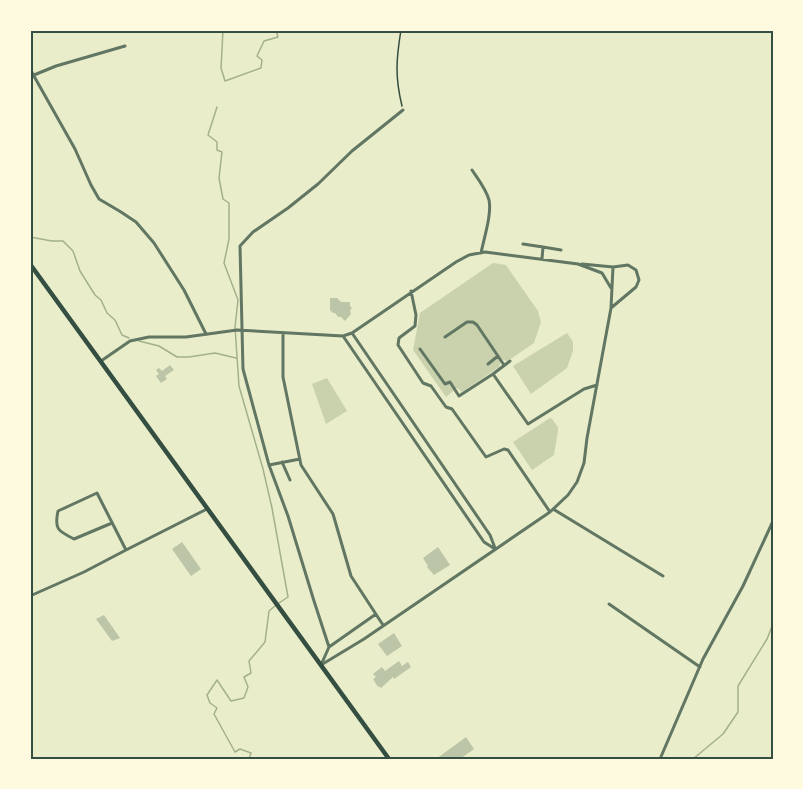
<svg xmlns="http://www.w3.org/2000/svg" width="803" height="789" viewBox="0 0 803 789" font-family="Literata,serif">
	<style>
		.green { fill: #cad2ad }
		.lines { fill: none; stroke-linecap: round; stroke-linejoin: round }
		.stream { stroke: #a3b18a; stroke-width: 1.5 }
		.building { fill: #bcc5a7 }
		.path { stroke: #344e41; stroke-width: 1.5 }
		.minor { stroke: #617663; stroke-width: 3 }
		.secondary { stroke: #344e41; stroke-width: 4.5 }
		.neatline { fill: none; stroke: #344e41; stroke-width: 2 }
	</style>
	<rect width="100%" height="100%" fill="#e9edc9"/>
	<path class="green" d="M493,263L506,265L538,311L541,322L534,343L509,360L506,361L502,359L500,361V364L499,367L462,392L457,388L446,397L413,350L420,313Z
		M567,333L573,342V351L567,368L531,394L513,366Z
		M327,378L347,411L326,424L312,384Z
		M550,418L552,419L558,427V431L554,455L532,470L513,442Z"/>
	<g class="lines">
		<path class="stream" d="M223,30L221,68L225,81L261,68L262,60L257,56L264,41L278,37L276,30
			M217,107L208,135L217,142V150L222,152L219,178L223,199L229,203V239L224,263L238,300L235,327L239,386L263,469L272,508L288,597L279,603
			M30,237L52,241H63L73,251L80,271L95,295L101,300L107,313L115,320L122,335L129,338
			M139,341L159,346L177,357H189L215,353L236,358
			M249,759L251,753L240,749L235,752L214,714L217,708L210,703L207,695L217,680L231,701L244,698L248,687L244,677L251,673L249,661L265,642L269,611L275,606
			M693,759L723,734L738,712V686L767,639L773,624"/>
	</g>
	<path class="building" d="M330,298H337L341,302H350V306L352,308L350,310L351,314L345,321L341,317H338L335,313H333L330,310Z
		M170,365L174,370L165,376L167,379L161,383L156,376L159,374L156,370L159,368L162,371Z
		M182,542L201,569L191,576L172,549Z
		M438,547L450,565L434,575L427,567L428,566L423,558Z
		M104,615L120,638L112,641L96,619Z
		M394,633L402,646L387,656L378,644Z
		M399,661L402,666L408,662L411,667L394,679L393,677L381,688L379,686L378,687L373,679L376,677L373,674L382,667L385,671Z
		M466,737L474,749L460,759H436Z"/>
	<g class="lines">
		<path class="path" d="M401,30C396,60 395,77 402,106"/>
		<path class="minor" d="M30,69L75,149L91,185L99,199L121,212L136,222L154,243L184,290L206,334
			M34,75L56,66L125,46
			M472,170C478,179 486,189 489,200C492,214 484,238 481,253
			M523,244L543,247
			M542,259L543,247L561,250
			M582,264L613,267L628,265L636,270L639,280L636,287L611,308
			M411,291L416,315L415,326L399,338L398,345L423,383L431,386L446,407L452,409L486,457L504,449L508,450L550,512
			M283,333V377L301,465L333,514L351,576L383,625
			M352,333L490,535L495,548
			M343,336L484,542L495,549
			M445,337L467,322H473L477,325L504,365
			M420,349L445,384L450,382L459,396L493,374L528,424L584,389L597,385
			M101,361L130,341L149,337H186L237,330L343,336L352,333L456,262L469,255L485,252L578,264L602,273L611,288
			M488,364L498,356
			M493,374L510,361
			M282,462L290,480
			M269,465L300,459
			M553,509L663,576
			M112,523L74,539C58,531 54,529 58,511L97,493L126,550
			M30,596L84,572L126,550L207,509
			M609,604L700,667
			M329,647L376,614
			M321,665L329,647L314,601L288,516L269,465L243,369L240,246L253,232L288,208L318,184L352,151L403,110
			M321,665L364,639L550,512L568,495L577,482L584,463L587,438L611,308L613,267
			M660,759L703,659L743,586L773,521"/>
		<path class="secondary" d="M30,264L389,759"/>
	</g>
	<rect width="803" height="789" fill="none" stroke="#fefae0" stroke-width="63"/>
	<rect x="32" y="32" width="740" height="726" class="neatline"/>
</svg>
